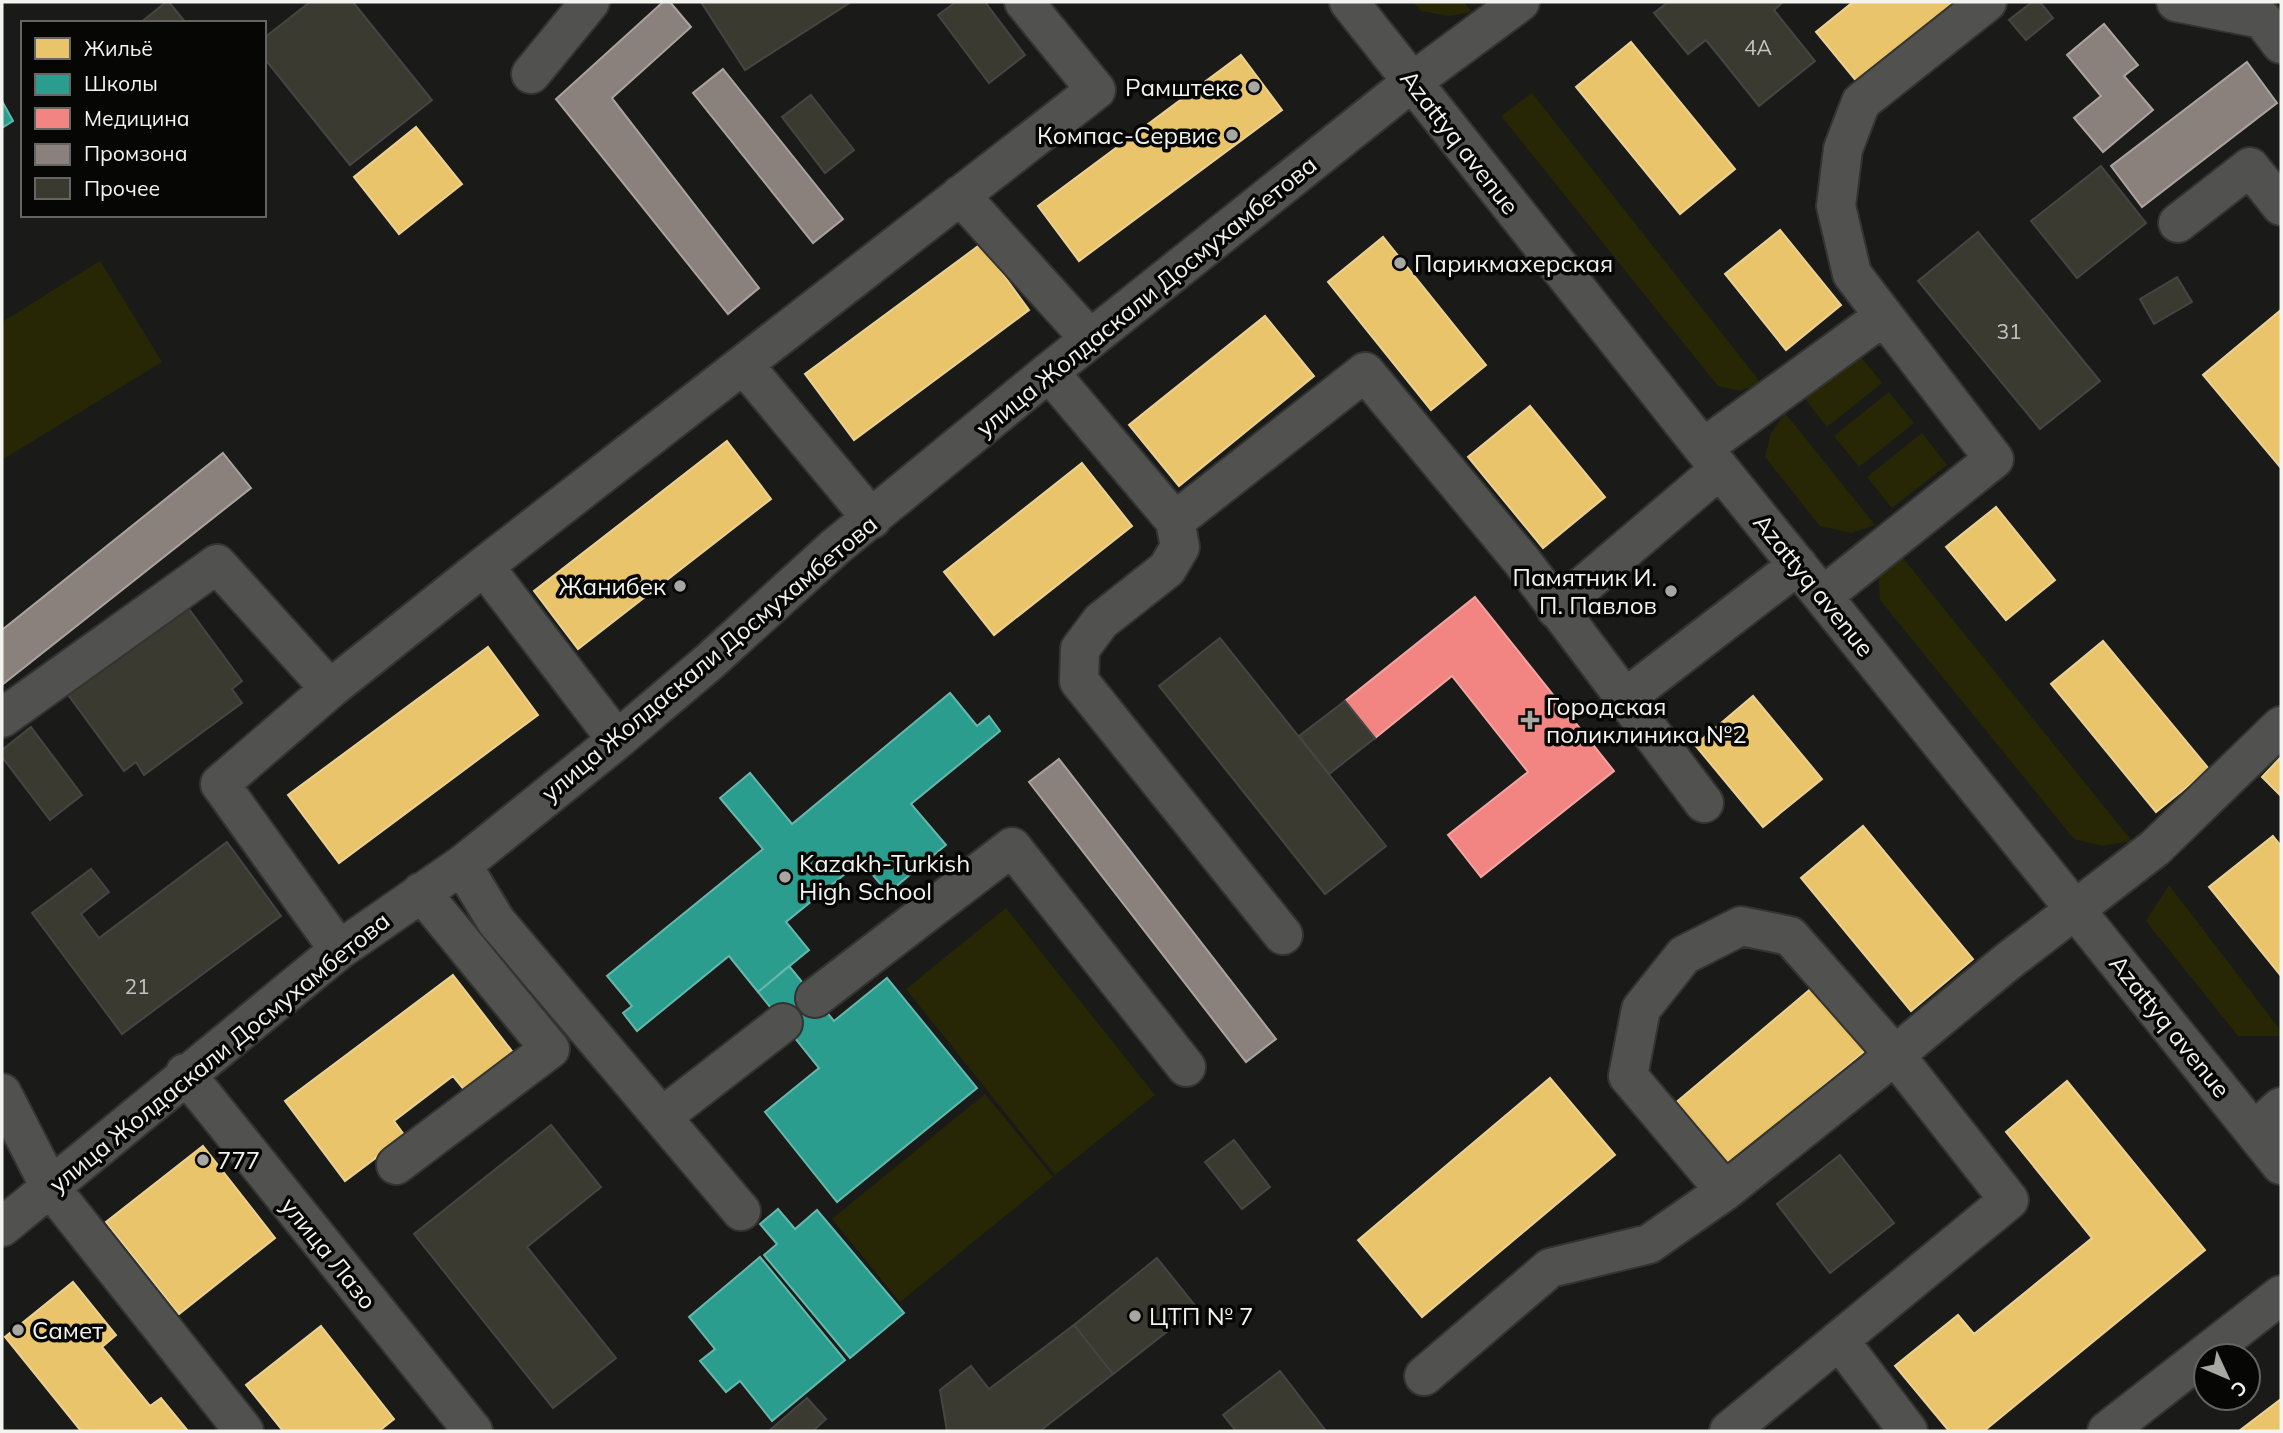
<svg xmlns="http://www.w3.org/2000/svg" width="2283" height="1433" viewBox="0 0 2283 1433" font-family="Mulish,sans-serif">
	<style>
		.green { fill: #272706 }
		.homes { fill: #e9c46a; stroke: #ecd292; stroke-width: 2 }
		.schools { fill: #2a9d8f; stroke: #66b7ac; stroke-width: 2 }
		.health { fill: #f28482; stroke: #f2a5a3; stroke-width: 2 }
		.industry { fill: #8a817c; stroke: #aaa39f; stroke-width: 2 }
		.building { fill: #3a3a30; stroke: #454543; stroke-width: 2 }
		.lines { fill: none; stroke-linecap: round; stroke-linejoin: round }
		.minor-casing { stroke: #333332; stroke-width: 42 }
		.minor { stroke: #515150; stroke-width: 38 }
		.poi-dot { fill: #a7a7a4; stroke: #060605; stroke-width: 2.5 }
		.labels { text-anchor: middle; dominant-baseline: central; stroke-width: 7; stroke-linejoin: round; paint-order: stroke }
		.number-label { font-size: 21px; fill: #c5c5c0 }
		.poi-label { font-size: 24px; fill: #f3f3f0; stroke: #060605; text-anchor: start }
		.street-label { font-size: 24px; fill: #f3f3f0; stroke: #060605 }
	</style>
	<rect width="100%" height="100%" fill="#1a1a18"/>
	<path class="green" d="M1413,2H1464L1472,12L1449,16L1421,11Z
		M1532,93L1761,383L1740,391L1718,386L1501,116Z
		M100,261L162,362L2,460V322Z
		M1857,352L1882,383L1827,427L1802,395Z
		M1889,392L1914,423L1859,467L1834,436Z
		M1785,413L1875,525L1851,533L1820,526L1765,457L1771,433Z
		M1922,433L1947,465L1892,508L1867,477Z
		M1894,547L2132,841L2102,846L2074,839L1880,600L1878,570Z
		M2169,885L2281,1031V1036H2238L2146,921Z
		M1006,908L1155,1095L1055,1175L906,989Z
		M985,1094L1053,1177L900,1302L832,1219Z"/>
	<path class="homes" d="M1853,2H1959L1858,83L1816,32Z
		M1631,42L1735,169L1680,214L1576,87Z
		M1241,55L1282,110L1079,261L1038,206Z
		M416,127L462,184L399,234L354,177Z
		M1780,230L1841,305L1786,350L1725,274Z
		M1383,237L1486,365L1431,410L1328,282Z
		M981,244L1029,310L854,440L805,374Z
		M2281,310V468L2203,375Z
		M1265,316L1314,376L1179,486L1129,425Z
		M1530,406L1605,497L1543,548L1468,457Z
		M727,441L771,499L578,649L534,591Z
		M1082,463L1132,526L994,635L944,572Z
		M1996,507L2055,580L2006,620L1946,547Z
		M2103,641L2209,769L2156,812L2051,684Z
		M488,647L538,715L339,863L288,795Z
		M1753,696L1822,779L1763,827L1695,745Z
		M2281,757V796L2262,777Z
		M1863,826L1973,959L1911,1011L1801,878Z
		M2273,836L2281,846V976L2209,887Z
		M453,975L515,1055L466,1092L453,1076L394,1121L405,1136L345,1181L285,1101Z
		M1813,987L1866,1050L1727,1167L1674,1104Z
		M1550,1078L1615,1155L1422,1317L1358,1240Z
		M2067,1081L2205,1250L1984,1431H1949L1895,1366L1958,1315L1974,1334L2092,1238L2006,1132Z
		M203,1146L275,1238L179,1314L106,1222Z
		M73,1282L116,1335L102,1347L150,1406L161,1398L188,1431H81L5,1337Z
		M321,1326L394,1419L379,1431H283L246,1385Z
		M2281,1399V1431H2239Z"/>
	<path class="schools" d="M2,101L13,121L2,128Z
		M950,693L977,726L989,716L1000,731L911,804L946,845L888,893L861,861L786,922L809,950L758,992L729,956L637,1031L623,1013L632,1006L607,976L763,849L720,798L750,773L792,824Z
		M789,966L834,1021L887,978L977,1088L837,1202L765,1112L819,1068L758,992Z
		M778,1209L795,1229L817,1210L904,1313L850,1358L764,1255L777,1244L760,1224Z
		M760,1257L845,1360L772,1421L740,1381L726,1392L700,1361L715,1349L689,1317Z"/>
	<path class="health" d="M1475,597L1614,771L1481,877L1448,835L1528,772L1452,676L1375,738L1345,701Z"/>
	<path class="industry" d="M663,2H670L691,27L612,98L759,288L728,314L556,99Z
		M2104,24L2138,65L2124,76L2153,110L2103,152L2074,118L2101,96L2067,55Z
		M2247,62L2277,103L2142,207L2111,166Z
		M723,69L843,219L813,243L693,93Z
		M223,453L251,488L2,685V630Z
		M1059,759L1276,1039L1246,1062L1029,782Z"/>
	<path class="building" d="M166,2H169L186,23H140Z
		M310,2H353L432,100L350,165L264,58V38Z
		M701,2H851L745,70Z
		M956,2H985L1025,55L989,83L938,15Z
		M1668,2H1783L1774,10L1815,61L1759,106L1706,40L1688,54L1654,13Z
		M2032,2H2040L2053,18L2026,40L2009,20Z
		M811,95L854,150L825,173L782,117Z
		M2101,166L2146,223L2077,278L2031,221Z
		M1978,232L2100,381L2040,429L1918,281Z
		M2177,277L2192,302L2154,324L2140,299Z
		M186,605L242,681L232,689L242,703L144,775L136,762L124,771L66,692Z
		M1220,638L1386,846L1325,894L1159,686Z
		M1345,701L1375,738L1329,774L1299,736Z
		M31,727L82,795L50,820L2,757V750Z
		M227,842L281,916L122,1034L32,913L91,869L109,892L81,914L99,938Z
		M551,1125L601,1187L527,1247L616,1358L553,1408L414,1234Z
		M1234,1140L1270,1187L1242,1209L1205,1162Z
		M1840,1155L1894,1223L1830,1273L1777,1204Z
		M1157,1258L1197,1308L1113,1374L1074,1325Z
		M1074,1325L1113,1374L1040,1431H947L940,1390L971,1366L989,1389Z
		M1280,1371L1326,1431H1236L1223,1415Z
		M807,1398L826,1419L813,1431H769Z"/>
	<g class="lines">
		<defs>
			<path id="minor" d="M1349,2L1703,448L2281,1165
				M2176,2L2262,19L2281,44
				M531,74L590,2
				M960,195L1090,339
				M2178,223L2250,167L2281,206
				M1884,316L1852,274L1836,206L1843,149L1861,102L1987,2
				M744,365L872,519
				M1049,372L1175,521L1180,547L1167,569L1101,621L1080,649L1079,681L1283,935
				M1703,448L1884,316L1994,459L1823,596
				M1175,521L1365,372L1521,560L1704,803
				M1556,609L1720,469
				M330,689L220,784L339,950
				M1624,699L1798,565
				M2,718L217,564L330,689L484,566
				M617,740L484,566L1096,90L1024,2
				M462,865L496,921L741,1211
				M815,998L1012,847L1186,1067
				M185,1073L473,1431
				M2,1093L50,1187L244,1431
				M663,1116L783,1023
				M2254,1131L2281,1107
				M396,1165L550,1049L421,892
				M2,1227L339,950L462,865L617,740L709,662L834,548L1049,372L1412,82L1520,2
				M1839,1340L1908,1431
				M1424,1376L1550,1268L1649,1244L1725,1191L1895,1055L1790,936L1741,926L1684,955L1641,1009L1628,1076L1725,1191
				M1729,1431L2009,1200L1895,1055L2007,962L2155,848L2281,726
				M2107,1431L2281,1295"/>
		</defs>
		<use href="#minor" class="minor-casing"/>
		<use href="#minor" class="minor"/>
	</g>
	<g class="poi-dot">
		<circle cx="1254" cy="87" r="7"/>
		<circle cx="1232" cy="135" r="7"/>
		<circle cx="1400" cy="263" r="7"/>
		<circle cx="680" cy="586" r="7"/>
		<circle cx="1671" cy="591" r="7"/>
		<path d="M1526.5 709.5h7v7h7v7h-7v7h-7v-7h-7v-7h7z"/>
		<circle cx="785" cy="877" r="7"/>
		<circle cx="203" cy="1160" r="7"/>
		<circle cx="1135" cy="1316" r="7"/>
		<circle cx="18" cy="1330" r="7"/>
	</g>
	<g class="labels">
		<g class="number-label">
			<text x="1758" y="47">4А</text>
			<text x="2009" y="331">31</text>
			<text x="137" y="986">21</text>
		</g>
		<g class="poi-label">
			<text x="1240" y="87" text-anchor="end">Рамштекс</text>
			<text x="1218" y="135" text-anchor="end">Компас-Сервис</text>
			<text x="1414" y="263">Парикмахерская</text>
			<text x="1657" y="577" text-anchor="end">Памятник И.<tspan x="1657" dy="28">П. Павлов</tspan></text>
			<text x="666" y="586" text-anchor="end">Жанибек</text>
			<text x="1546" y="706">Городская<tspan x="1546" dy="28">поликлиника №2</tspan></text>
			<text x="799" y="863">Kazakh-Turkish<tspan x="799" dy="28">High School</tspan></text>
			<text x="217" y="1160">777</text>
			<text x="1149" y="1316">ЦТП № 7</text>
			<text x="32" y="1330">Самет</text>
		</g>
		<g class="street-label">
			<text transform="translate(1460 142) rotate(52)">Azattyq avenue</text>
			<text transform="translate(1146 296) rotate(-39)">улица Жолдаскали Досмухамбетова</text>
			<text transform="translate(1814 585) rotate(51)">Azattyq avenue</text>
			<text transform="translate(709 658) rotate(-40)">улица Жолдаскали Досмухамбетова</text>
			<text transform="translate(2170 1026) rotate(51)">Azattyq avenue</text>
			<text transform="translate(219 1052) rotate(-39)">улица Жолдаскали Досмухамбетова</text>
			<text transform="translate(329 1253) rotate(51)">улица Лазо</text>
		</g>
	</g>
	<rect width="2283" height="1433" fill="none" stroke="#f3f3f0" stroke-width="7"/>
	<rect x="21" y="21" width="245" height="196" fill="#060605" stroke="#656563" stroke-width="2"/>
	<rect x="35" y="38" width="35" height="21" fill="#e9c46a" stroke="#656563" stroke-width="2"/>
	<text x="84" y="56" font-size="21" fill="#f3f3f0">Жильё</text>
	<rect x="35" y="74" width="35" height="21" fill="#2a9d8f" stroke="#656563" stroke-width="2"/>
	<text x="84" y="91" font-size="21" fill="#f3f3f0">Школы</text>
	<rect x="35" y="108" width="35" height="21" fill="#f28482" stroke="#656563" stroke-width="2"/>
	<text x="84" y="126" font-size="21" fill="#f3f3f0">Медицина</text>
	<rect x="35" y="144" width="35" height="21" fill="#8a817c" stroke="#656563" stroke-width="2"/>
	<text x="84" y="161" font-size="21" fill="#f3f3f0">Промзона</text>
	<rect x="35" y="178" width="35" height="21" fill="#3a3a30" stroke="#656563" stroke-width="2"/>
	<text x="84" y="196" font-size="21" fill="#f3f3f0">Прочее</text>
	<g transform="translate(2227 1377) rotate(134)"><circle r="33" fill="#060605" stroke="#656563" stroke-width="2"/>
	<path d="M0-5L12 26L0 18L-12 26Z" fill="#a7a7a4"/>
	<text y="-10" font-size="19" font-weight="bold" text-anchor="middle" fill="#f3f3f0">С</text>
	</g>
</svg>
